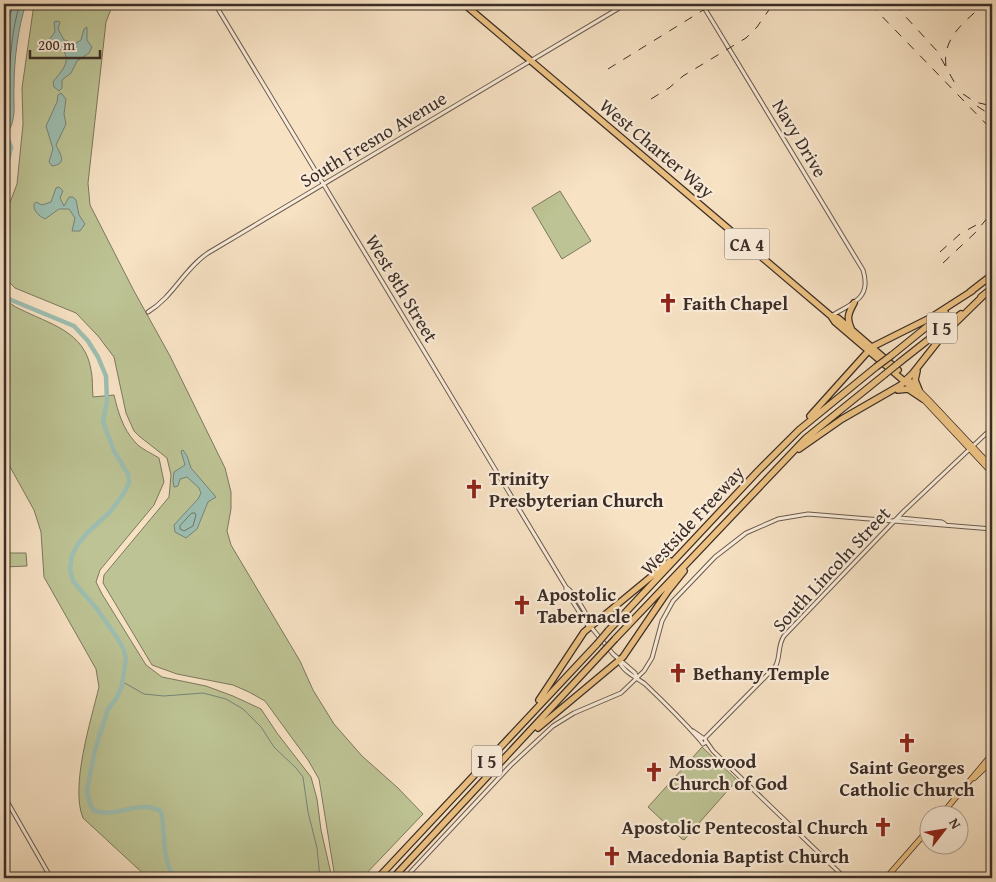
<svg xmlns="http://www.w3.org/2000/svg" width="996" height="882" viewBox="0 0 996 882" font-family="'Gentium Book Plus',serif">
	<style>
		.green { fill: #bdc394; stroke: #7c785e }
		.water { fill: #9dbeb1; stroke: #76847a }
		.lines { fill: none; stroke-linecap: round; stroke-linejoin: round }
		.shore { stroke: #6c766c; stroke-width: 1 }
		.stream { stroke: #76847a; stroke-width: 1 }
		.river { stroke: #9dbeb1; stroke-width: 4.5 }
		.minor-casing { stroke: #6a5a4e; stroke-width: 5 }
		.major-casing { stroke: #3b2d27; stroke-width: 6 }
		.highway-casing { stroke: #3b2d27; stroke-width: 8 }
		.minor { stroke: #faecd9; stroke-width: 3 }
		.major { stroke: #ecc182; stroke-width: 4.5 }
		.highway { stroke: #ecc182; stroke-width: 5.5 }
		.rail { stroke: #3b2d27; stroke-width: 1; stroke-dasharray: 9 9; stroke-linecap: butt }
		.highway-bridge-casing { stroke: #3b2d27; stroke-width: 8; stroke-linecap: butt }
		.highway-bridge { stroke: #ecc182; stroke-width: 5.5 }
		.labels { text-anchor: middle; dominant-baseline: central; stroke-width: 4.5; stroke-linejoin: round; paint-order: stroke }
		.shield { fill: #faecd9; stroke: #74665c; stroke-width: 1 }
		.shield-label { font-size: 18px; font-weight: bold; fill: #3b2d27 }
		.street-label { font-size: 19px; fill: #3b2d27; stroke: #faecd9 }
		.poi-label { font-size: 19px; font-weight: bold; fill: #3b2d27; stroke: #faecd9; text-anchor: start }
	</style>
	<rect width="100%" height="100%" fill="#f7e2c4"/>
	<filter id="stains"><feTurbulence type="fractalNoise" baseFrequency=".004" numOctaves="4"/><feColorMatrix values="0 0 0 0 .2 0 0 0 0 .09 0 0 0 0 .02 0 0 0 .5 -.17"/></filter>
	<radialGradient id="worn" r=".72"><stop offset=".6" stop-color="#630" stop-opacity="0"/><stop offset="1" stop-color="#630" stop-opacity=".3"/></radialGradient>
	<path class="green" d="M34,4H113L106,22L88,183L90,205L134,291L170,356L225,468L231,492V509L227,531L231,545L300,661L313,690L334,724L362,756L398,788L423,814L362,878H335L319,779L308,760L265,701L249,692L233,685L177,674L152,665L103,583L104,575L169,497L171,475L167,458L139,436L134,431L126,413L114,357L98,336L76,313L15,288L4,277V218L17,184L23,124L22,88Z
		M560,191L591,241L562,259L532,208Z
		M4,298C9,302 14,307 20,309C49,324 85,331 91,370C93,378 92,388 93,397L114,395C118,412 123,429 135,442C141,449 151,453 159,458L164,482L154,505L100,570L96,582L102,594L146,665L162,677L206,686L233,696L261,709L277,733L311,777L317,799L321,830L332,878H148L83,818C70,787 91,720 99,687L96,669L44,577L41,532L34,510L4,456Z
		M4,553H26L27,566L4,567Z
		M702,747L737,780L684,840L682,839L648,807Z"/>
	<path class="water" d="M4,4H26C18,26 14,62 14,86C13,106 18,121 4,138Z
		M57,21L60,22L58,29L64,40L68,41L73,45L81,40L84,29L87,27V40L92,47L89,53L77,61L71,73L62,80V88L59,91L54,87L53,82C60,72 72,63 63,50L54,49L48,41L55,32L54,22Z
		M61,93L66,99L64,114L66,124L56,145C60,154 68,164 52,166L49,162L53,149L46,126L57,102L58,95Z
		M59,187L63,191L60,198L64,206L69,197H73L76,200L79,215L85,224L80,231H72L75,218L69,209H59L45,219C39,216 33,211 34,204L36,202L42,205L51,202L56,188Z
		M183,450L187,456L191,468L216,497L208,502L197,529L186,538L175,532L174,525L198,499L201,493L199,488L187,477L180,479L178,486L174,487L173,481L174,472L185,465L181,451Z"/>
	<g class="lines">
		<path class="shore" d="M4,72L10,15L14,4
			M4,130C12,112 8,102 9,84C10,59 12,27 20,4
			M192,513H195L196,515L193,526L184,531L180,529V526Z"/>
		<path class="stream" d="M123,682L144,694L164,696L203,693L226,699L243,709L261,727L274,747L296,768L303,777L308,812L317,848L320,878"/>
		<path class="river" d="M4,129L11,147L4,179
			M4,297L74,326L88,341L98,357L106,376L107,401L103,422L114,451L128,474L129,483L124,493L110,512L88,532L78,544L72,555L70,569L73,581L97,609L118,639L124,650L126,658L122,686L116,699L108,709L95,750L87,790L90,804L94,811C119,818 138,799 161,811C166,835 161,856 174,878"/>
		<defs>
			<path id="minor" d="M215,4L566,587C574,592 589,617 591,626
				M702,4L863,270C872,299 852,303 831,316
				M148,312C173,297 184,269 208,253L626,4
				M895,520L900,518L942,522L945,524
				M566,587V591L588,626L591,627L613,654L635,673L637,677
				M619,661C623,672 636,677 645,684C664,702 683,721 700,740
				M693,731L703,738
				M703,738L700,740L703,744L706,742L705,738L775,667C781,658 777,646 784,636L904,511L992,428
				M706,741L713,751L845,878
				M4,796L51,878
				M405,878L511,765L553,726L574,713L621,693L644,671L652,658L662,621L673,601L715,557L746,533L778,519L808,514L992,529"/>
			<path id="major" d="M907,378L928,399L992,467
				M904,381L916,392
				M921,397L992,473
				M974,778L992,761
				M942,814L992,754
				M886,878L928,830"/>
			<path id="highway" d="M464,4L831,316L835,322L904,381
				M970,292L992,275
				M981,297L992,288
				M832,316L838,318L898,370
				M851,328C846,318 849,312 854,303
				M892,355L945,312
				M900,362L961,314
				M917,371L915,380L919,390
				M898,390L908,389L923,399
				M810,416L872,347L930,318L972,291
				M799,449L842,419L901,385L913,373L943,335L984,295
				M608,631L758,471L799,430L876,367
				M615,639L806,438L884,375
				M539,700L584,632L670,561
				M538,728L623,657L668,591L684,571
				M378,878L597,644
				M393,878L603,652"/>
		</defs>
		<use href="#minor" class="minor-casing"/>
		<use href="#major" class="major-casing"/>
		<use href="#highway" class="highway-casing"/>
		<use href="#minor" class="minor"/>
		<use href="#major" class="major"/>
		<use href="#highway" class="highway"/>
		<path class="rail" d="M870,4L992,130
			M894,4L937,51L957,87
			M946,66C942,37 966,21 984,4
			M608,69L713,4
			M963,94L975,102L992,106
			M651,99L669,88L683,76L746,38L757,27L773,4
			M977,106L992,116
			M940,252L960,234L978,224
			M943,263L976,232L992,212"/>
		<defs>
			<path id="highway-bridge" d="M876,367L892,355
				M884,375L900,362
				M597,644L608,631
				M603,652L615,639"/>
		</defs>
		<use href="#highway-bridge" class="highway-bridge-casing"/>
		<use href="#highway-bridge" class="highway-bridge"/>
	</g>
	<defs>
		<symbol id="church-bare" viewBox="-9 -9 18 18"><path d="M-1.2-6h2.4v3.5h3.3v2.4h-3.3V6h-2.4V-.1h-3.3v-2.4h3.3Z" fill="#8f2418" stroke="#faecd9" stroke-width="2.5" paint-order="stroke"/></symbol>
	</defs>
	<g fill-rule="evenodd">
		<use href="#church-bare" x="654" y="289" width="28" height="28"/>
		<use href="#church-bare" x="460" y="475" width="28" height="28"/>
		<use href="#church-bare" x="508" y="591" width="28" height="28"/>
		<use href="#church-bare" x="664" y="659" width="28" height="28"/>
		<use href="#church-bare" x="893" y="729" width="28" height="28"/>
		<use href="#church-bare" x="640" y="758" width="28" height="28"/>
		<use href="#church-bare" x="869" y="813" width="28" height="28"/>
		<use href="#church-bare" x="598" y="842" width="28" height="28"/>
	</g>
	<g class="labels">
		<g class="shield">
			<rect x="724.5" y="228.5" width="45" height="31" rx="4"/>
			<rect x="927" y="312.5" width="30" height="31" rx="4"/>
			<rect x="472" y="745.5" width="30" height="31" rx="4"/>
		</g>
		<g class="shield-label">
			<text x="747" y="244">CA 4</text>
			<text x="942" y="328">I 5</text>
			<text x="487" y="761">I 5</text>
		</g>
		<g class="street-label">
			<text transform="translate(800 138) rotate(59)">Navy Drive</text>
			<text transform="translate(373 139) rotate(-31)">South Fresno Avenue</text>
			<text transform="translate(657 148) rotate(40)">West Charter Way</text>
			<text transform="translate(402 288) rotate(59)">West 8th Street</text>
			<text transform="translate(692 520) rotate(-47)">Westside Freeway</text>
			<text transform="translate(831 569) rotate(-47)">South Lincoln Street</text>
		</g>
		<g class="poi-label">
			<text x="683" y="303">Faith Chapel</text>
			<text x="489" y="478">Trinity<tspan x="489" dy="22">Presbyterian Church</tspan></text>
			<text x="537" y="594">Apostolic<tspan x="537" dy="22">Tabernacle</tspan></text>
			<text x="693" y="673">Bethany Temple</text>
			<text x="669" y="761">Mosswood<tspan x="669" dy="22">Church of God</tspan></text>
			<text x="907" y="767" text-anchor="middle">Saint Georges<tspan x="907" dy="22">Catholic Church</tspan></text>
			<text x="868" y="827" text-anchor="end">Apostolic Pentecostal Church</text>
			<text x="627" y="856">Macedonia Baptist Church</text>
		</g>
	</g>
	<rect width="996" height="882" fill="none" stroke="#f7e2c4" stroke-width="20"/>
	<rect x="5" y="5" width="986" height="872" fill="none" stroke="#3b2d27" stroke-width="2.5"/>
	<rect x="10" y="10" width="976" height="862" fill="none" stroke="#3b2d27"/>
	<g transform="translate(944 830) rotate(59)"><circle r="24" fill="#faecd9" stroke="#aea092"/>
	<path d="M0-4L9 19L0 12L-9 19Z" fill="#8f2418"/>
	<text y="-8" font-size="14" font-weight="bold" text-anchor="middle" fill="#3b2d27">N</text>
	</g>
	<path d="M30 50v8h70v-8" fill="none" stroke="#3b2d27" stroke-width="2.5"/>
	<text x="38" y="50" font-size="15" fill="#3b2d27" stroke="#faecd9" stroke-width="4" paint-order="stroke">200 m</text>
	<rect width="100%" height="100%" filter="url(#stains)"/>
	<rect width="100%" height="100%" fill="url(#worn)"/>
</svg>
